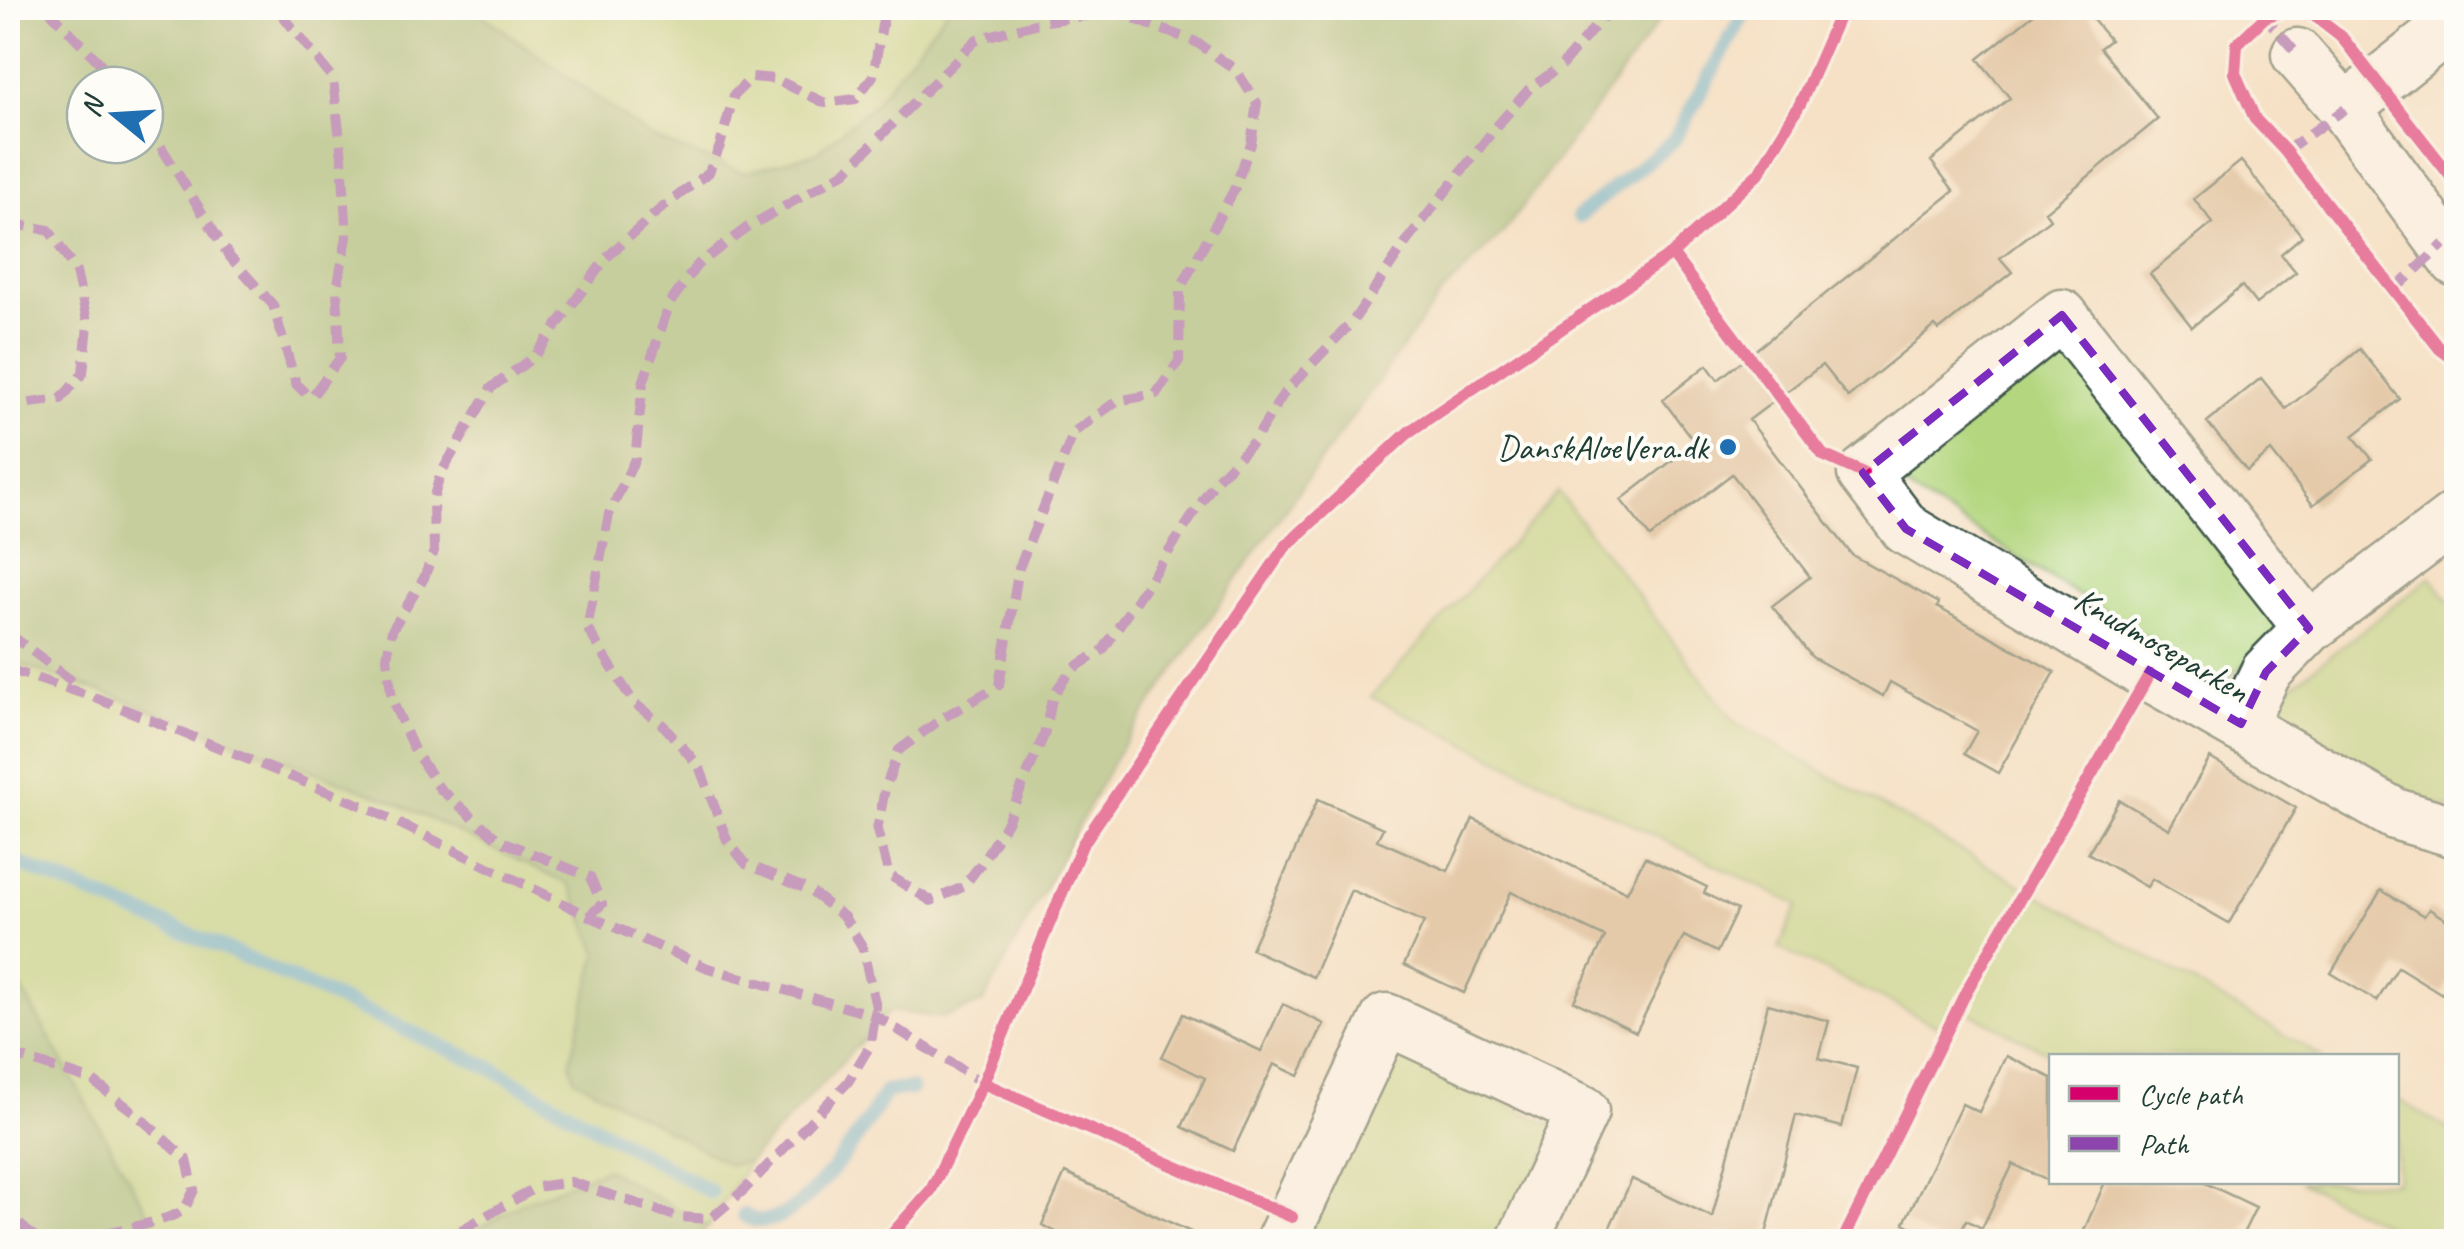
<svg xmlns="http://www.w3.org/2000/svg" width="2464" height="1249" viewBox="0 0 2464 1249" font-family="Caveat,sans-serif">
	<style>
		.green { fill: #b3d67e; stroke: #698a59; stroke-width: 2.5 }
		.forest { fill: #8eb76d; stroke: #567a50; stroke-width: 2.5; fill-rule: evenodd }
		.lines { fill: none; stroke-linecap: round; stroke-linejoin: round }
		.stream { stroke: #56add3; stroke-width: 15 }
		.building { fill: #d0ae88 }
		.minor-casing { stroke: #3f564a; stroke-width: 55 }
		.minor { stroke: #fff; stroke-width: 50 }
		.quiet { stroke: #8e44ad; stroke-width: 10; stroke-dasharray: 20 10; stroke-linecap: butt }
		.cycleway-casing { stroke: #fdfcf7; stroke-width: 19 }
		.cycleway { stroke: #d6006c; stroke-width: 12 }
		.marked { fill: none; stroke: #7b2cbf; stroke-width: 8; stroke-dasharray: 20 12; stroke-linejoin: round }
		.poi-dot { fill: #1f6fb2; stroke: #fdfcf7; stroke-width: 4 }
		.labels { text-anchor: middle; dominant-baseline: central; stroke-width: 8; stroke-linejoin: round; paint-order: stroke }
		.poi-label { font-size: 35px; fill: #1f3d34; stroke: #fdfcf7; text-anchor: end }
		.street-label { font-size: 35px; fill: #1f3d34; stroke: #fdfcf7 }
	</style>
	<rect width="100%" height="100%" fill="#fdfcf7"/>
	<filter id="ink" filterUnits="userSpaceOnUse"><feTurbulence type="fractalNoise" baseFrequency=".01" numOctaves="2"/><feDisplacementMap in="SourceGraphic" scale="20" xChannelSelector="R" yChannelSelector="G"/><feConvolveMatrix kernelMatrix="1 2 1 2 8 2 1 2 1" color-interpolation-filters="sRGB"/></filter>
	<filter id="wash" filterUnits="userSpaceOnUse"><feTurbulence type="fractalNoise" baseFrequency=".0048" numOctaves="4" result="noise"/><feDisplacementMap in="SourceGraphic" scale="40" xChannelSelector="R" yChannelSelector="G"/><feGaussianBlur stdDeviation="2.25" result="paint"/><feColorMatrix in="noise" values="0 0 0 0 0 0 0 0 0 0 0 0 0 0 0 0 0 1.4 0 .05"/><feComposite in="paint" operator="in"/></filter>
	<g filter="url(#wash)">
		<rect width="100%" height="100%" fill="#f5e1c6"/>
		<path class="green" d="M473,8H949L872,106L816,153L744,173L653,139Z
			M2059,342L2290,628L2221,684L1891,478Z
			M1558,492L1735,722L2321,1056H2055L1952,1004L1940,1027L1779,948L1798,905L1371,697Z
			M2431,577L2456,610V810L2405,795L2268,704Z
			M8,660L120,698L390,800L570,885L598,952L570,1063L730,1165L749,1161L708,1227L606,1169L522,1203L458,1241H164L8,965Z
			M1392,1050L1558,1128L1505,1241L1302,1242Z
			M2397,1099L2456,1134V1241H2417L2300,1182H2396Z"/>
		<path class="forest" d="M8,8H473L653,139L744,173L816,153L872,106L949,8H1669L1503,233L1441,294L1282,514L1118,752L983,1003L942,1018L890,1011L749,1161L730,1165L575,1079L570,1063L598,952L570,885L390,800L120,698L8,660ZM85,85H145V145H85Z
			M8,965L164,1241H8Z
			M606,1169L708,1227L694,1241H458L522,1203Z"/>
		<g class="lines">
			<path class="stream" d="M1579,216L1674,140L1747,8
				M8,859L232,952L491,1068L711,1192
				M744,1215C791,1248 866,1125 886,1091L911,1089"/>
		</g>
		<g id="blocks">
			<path class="building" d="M2041,8H2083L2110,40L2100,48L2158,119L2045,212L2050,219L2000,258L2012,272L1939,330L1935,326L1848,397L1822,365L1749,420L1852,555L1939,603L1937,607L2055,672L1998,773L1964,754L1977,731L1890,682L1883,696L1812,657L1772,606L1810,577L1732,474L1650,537L1621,500L1695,443L1663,400L1707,365L1718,380L1954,191L1931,161L2010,98L1978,59Z
				M2241,161L2302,236L2281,254L2296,272L2256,304L2242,286L2192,327L2150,274L2213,223L2194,199Z
				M2360,349L2400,399L2353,436L2372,459L2313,505L2271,451L2247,471L2207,422L2261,378L2286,409Z
				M2210,758L2296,808L2229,923L2152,879L2147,887L2088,853L2119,800L2169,829Z
				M1318,799L1383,828L1377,840L1448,871L1473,819L1627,892L1645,857L1707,887L1704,893L1737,910L1717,952L1684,936L1636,1032L1574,1001L1605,937L1511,892L1464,993L1404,965L1424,922L1351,890L1313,977L1251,949Z
				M2381,890L2424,916L2429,909L2456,926V968L2442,994L2398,967L2377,1001L2331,973Z
				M1283,1004L1324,1024L1299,1076L1274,1064L1233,1151L1182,1127L1205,1078L1162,1057L1183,1014L1261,1051Z
				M1768,1004L1829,1021L1819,1058L1857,1068L1842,1127L1796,1115L1764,1242H1603L1632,1179L1712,1217Z
				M2006,1056L2052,1078V1183L2013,1164L1982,1228L1966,1220L1956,1242H1941L1904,1223L1962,1104L1979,1112Z
				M1065,1173L1212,1242H1051L1056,1232L1042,1225Z
				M2105,1182H2203L2256,1207L2239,1242H2079Z"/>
		</g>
	</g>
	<g filter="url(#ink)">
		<use href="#blocks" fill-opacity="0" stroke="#3f564a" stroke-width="2.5"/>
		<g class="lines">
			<defs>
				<path id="minor" d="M2297,54L2345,109L2456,261
					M2345,109L2456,21
					M2309,628L2062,315L1863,473L1906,529L2149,675L2395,814L2456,832
					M2241,724L2266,672L2309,628L2456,517
					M1281,1242L1386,1019L1583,1111L1522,1242"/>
			</defs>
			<use href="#minor" class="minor-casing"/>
			<use href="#minor" class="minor"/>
			<path class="quiet" d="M47,8L121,85
				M2261,12L2297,54
				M8,70L14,82L8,101
				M145,121L229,256L273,305L296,384L307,395H313L340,358L337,289L347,237L342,158L333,79L277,8
				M2285,151L2345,109
				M8,223L49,230L76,272L88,325L83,373L61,399L8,406
				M2394,290L2444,244
				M8,633L80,687
				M8,669L96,698L366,807L589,916L708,968L876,1016L983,1083
				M589,916L602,904L590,877L499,840L440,789L414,750L392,700L387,657L392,630L424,578L434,551L433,499L441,473L491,388L535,356L606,258L658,211L709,172L720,146L734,95L752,77L775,79L825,103L856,99L873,76L885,8
				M8,1053L93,1081L135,1113L187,1160L194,1190C191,1196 187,1206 182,1211C167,1223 63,1243 44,1240C30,1237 16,1221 8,1210
				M433,1242L463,1229L537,1187L571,1182L678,1217L710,1219L744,1190L848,1082L871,1044L876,1007L862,946L844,917L807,889L746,864L727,840L699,766L664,726L634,703L587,628L609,514L635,459L643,383L670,303L697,265L748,227L845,172L977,39L1046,21L1116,12L1196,42L1236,70L1257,103L1251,144L1234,190L1180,289L1179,361L1156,394L1117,401L1074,432L1019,568L999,685L944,717L899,750L885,789L877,830L889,875L931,901L963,887L980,865L1007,822L1044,735L1053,695L1072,669L1103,650L1217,479L1255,440L1284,393L1353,321L1407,241L1496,127L1529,89L1562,65L1611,8"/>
			<defs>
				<path id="cycleway" d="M2290,8L2265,17L2237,44L2235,73L2255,119L2285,151L2440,349L2456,361
					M2305,8L2340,35L2456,183
					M1672,254L1823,455L1863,473
					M983,1083L1292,1217
					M885,1242L931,1190L983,1083L1082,845L1285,547L1410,431L1672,254L1759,173L1800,104L1842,8
					M1842,1242L1967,990L2149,675"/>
			</defs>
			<use href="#cycleway" class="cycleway-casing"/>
			<use href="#cycleway" class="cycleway"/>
		</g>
	</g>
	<path d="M0 0H2464V1249H0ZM2062,315L2309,628L2266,672L2241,724L1906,529L1863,473Z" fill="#f5e1c6" fill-opacity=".55" fill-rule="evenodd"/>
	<path class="marked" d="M2062,315L2309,628L2266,672L2241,724L1906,529L1863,473Z"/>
	<circle class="poi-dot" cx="1728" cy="447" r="10"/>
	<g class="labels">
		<g class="poi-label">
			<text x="1708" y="447">DanskAloeVera.dk</text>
		</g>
		<g class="street-label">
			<text transform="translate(2162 645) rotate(30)">Knudmoseparken</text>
		</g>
	</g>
	<rect width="2464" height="1249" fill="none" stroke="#fdfcf7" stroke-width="40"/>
	<rect x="2049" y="1054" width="350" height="130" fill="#fdfcf7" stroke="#a4b0a9" stroke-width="2.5"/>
	<rect x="2069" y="1086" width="50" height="15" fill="#d6006c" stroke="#a4b0a9" stroke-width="2.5"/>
	<text x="2139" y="1104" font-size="30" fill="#1f3d34">Cycle path</text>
	<rect x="2069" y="1136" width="50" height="15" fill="#8e44ad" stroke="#a4b0a9" stroke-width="2.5"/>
	<text x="2139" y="1154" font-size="30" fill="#1f3d34">Path</text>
	<g transform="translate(115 115) rotate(288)"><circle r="48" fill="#fdfcf7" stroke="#a4b0a9" stroke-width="2.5"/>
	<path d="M0-8L18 38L0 25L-18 38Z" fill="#1f6fb2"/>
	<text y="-15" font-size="28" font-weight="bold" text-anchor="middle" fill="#1f3d34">N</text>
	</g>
</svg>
